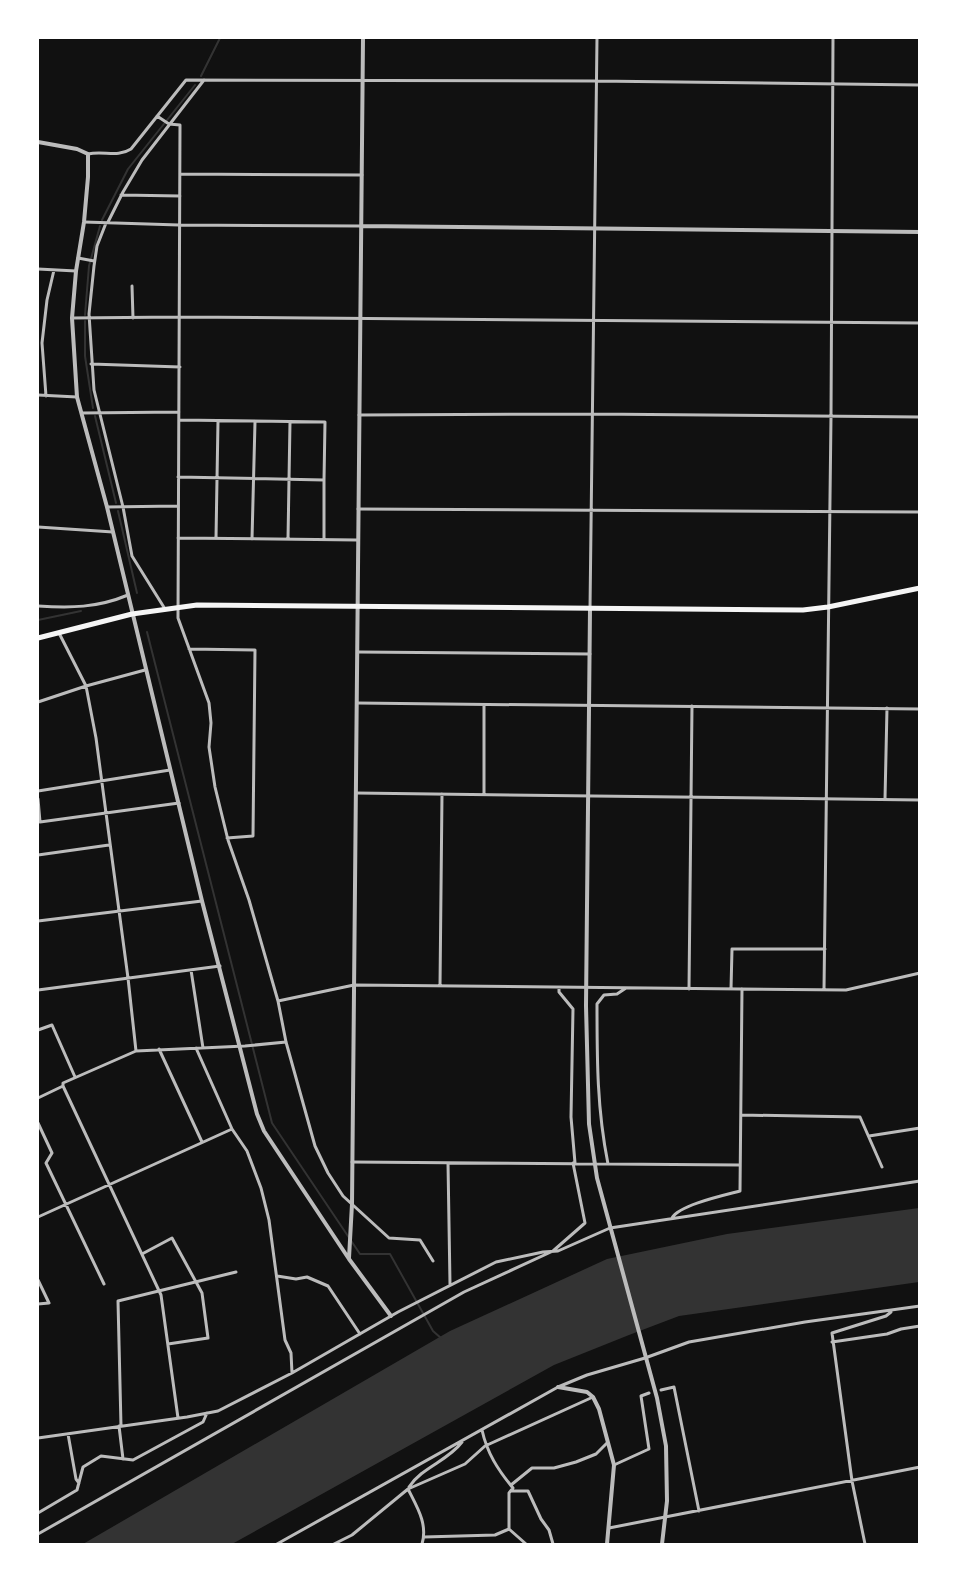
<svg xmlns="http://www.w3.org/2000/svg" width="957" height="1582" viewBox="0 0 957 1582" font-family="Quicksand,sans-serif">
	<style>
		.water { fill: #333 }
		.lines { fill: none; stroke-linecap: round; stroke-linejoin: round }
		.stream { stroke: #333; stroke-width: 2 }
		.minor { stroke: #bcbcbc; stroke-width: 3 }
		.tertiary { stroke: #bcbcbc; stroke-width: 4 }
		.trunk { stroke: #f5f5f5; stroke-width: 5 }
	</style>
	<rect width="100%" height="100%" fill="#111"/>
	<path class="water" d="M919,1208V1282L679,1316L629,1335L554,1365L232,1544H83L450,1331L607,1259L727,1234Z"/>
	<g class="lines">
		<path class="stream" d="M201,76L220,38
			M102,220L128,169L195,85
			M85,315L89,266L100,226
			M85,321V356L93,408
			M95,416L116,503
			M118,511L137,593
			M38,620L81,611
			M147,632L272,1123L360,1254H390L433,1331L442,1339"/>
		<path class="minor" d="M157,116L169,124L180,125L178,618L209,703L211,723L209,747L215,787L228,840L249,900L278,1001L286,1042L315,1146L328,1173L343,1196L389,1238L420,1240L433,1261
			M88,154C103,150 117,158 131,149L186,80L595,81L920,85
			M180,174L362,175
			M121,195L180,196
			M84,222L179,225L361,226
			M108,222L123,192L142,160L204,80
			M106,223L97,246L94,266L89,314L94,390L123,507L132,556L165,609
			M78,258L94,261
			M38,269L76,271
			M132,286L133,318
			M72,318L179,317L920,323
			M91,364L180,367
			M38,395L77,397
			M46,396L42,343L47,300L54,270
			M82,413L179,412
			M359,415L593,414L920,417
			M178,477L324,480L325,422L179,420
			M324,480V539
			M107,507L177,506
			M358,509L920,512
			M38,527L113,532
			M178,538L357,540
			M216,538L218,421
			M252,539L255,422
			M288,539L290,422
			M38,606C70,608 97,608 128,595
			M590,609L597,38
			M59,633L86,686L96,738L128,978L136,1051
			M189,649L255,650L253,836L227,838
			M358,652L590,654
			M38,702L86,686L145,670
			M357,703L920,709
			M38,791L170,770
			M356,793L920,800
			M484,794V705
			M38,799L40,822L179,803
			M885,799L887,708
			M38,855L109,845
			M38,921L202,901
			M191,970L203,1048
			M440,986L442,794
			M559,988V992L573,1009L571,1117L575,1163
			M689,989L692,706
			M731,989L732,949H825
			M38,990L220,966
			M824,990L831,417L833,38
			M278,1001L354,985L846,990L920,973
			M38,1030L52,1025L75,1077
			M196,1048L232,1129L247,1151L261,1188L269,1220L285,1340L291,1353L292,1373
			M159,1049L202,1142
			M63,1086L161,1295L178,1418
			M38,1098L63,1086V1083L136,1051L245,1046L286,1042
			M741,1115L860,1117L882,1167
			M38,1123L52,1153L46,1163L104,1284
			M869,1136L920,1128
			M352,1162L740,1165
			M448,1163L450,1284
			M608,1164C597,1109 597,1060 597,1004L604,995L617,994L626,988
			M38,1217L232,1129
			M672,1218C679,1205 725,1195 740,1191L742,989
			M142,1254L172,1238L202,1293L208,1338L168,1344
			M277,1276L296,1279L307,1277L328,1286L360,1334
			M38,1280L49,1303L38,1304
			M832,1342L887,1334L901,1329L920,1326
			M661,1390L674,1387L699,1511
			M119,1426L123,1459
			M121,1426L118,1301L236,1272
			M482,1430C487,1453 498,1470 513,1488L509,1493V1529
			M68,1434L76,1479L79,1483
			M38,1438L187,1417L218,1411L292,1373L398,1312L496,1262L543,1252L558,1251L610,1228L920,1181
			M614,1465L649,1449L641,1396L649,1393
			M511,1485L532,1468H554L576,1462L596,1454L607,1443
			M409,1487C422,1467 448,1461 462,1442
			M408,1489C417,1507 428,1524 422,1544
			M511,1491H528L541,1519L549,1530L553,1544
			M38,1513L77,1490L83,1467L101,1456L133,1460L203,1422L207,1413
			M609,1528L920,1467
			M509,1529L526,1544
			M38,1534L464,1292L553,1251L585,1223L573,1163
			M424,1537L495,1535L509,1529
			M277,1544L558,1387L587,1375L645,1358L689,1342L805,1322L920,1306
			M334,1544L352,1535L408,1489L465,1464L485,1446L593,1397
			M865,1544L852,1481L832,1333L886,1316L891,1312"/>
		<path class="tertiary" d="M38,142L77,149L88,154V177L84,222L76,271L72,318L77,397L107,507L202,901L257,1114L264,1131L349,1259L391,1316
			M361,226L920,232
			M590,609L586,1006L589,1124L597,1178L657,1398L666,1446L667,1501L662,1544
			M349,1258L352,1204L363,38
			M558,1387L587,1392L593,1397L599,1409L614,1465L607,1544"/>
		<path class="trunk" d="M38,638L132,614L197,605L803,610L828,607L920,588"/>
	</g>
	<rect width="957" height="1582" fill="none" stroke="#ffffff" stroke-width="78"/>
</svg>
